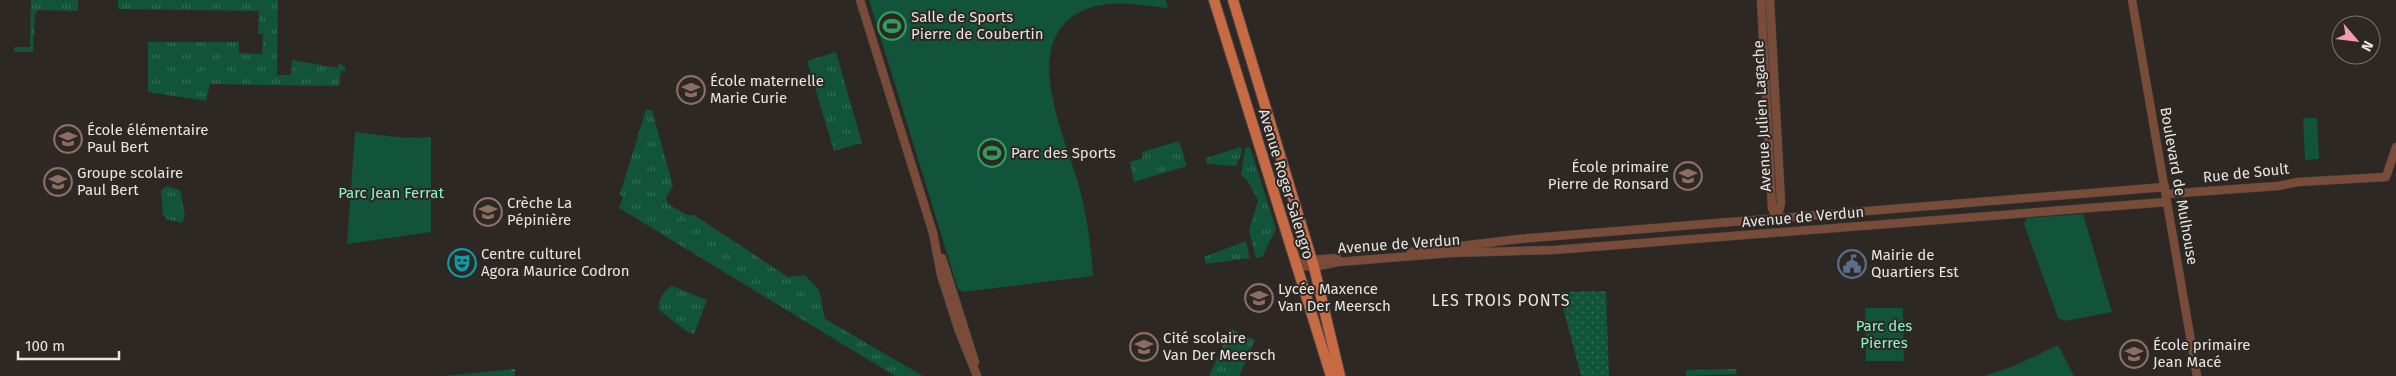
<svg xmlns="http://www.w3.org/2000/svg" width="2396" height="376" viewBox="0 0 2396 376" font-family="'Fira Sans',sans-serif">
	<style>
		.grass { fill: url(#grass-tufts) }
		.forest { fill: url(#forest-firs) }
		.park { fill: #11533b }
		.garden { fill: url(#garden-dots) }
		.lines { fill: none; stroke-linecap: round; stroke-linejoin: round }
		.tertiary-casing { stroke: #4c4642; stroke-width: 9 }
		.primary-casing { stroke: #4c4642; stroke-width: 12 }
		.tertiary { stroke: #794c3a; stroke-width: 8 }
		.primary { stroke: #c86b45; stroke-width: 10 }
		.labels { text-anchor: middle; dominant-baseline: central; stroke-width: 4; stroke-linejoin: round; paint-order: stroke }
		.poi-label { font-size: 15px; fill: #e8e4e1; stroke: #2e2824; text-anchor: start }
		.street-label { font-size: 15px; fill: #e8e4e1; stroke: #2e2824 }
		.park-label { font-size: 15px; fill: #88f5c6; stroke: #2e2824 }
		.neighbourhood-label { font-size: 16px; letter-spacing: 1px; fill: #e8e4e1; stroke: #2e2824 }
	</style>
	<defs>
		<pattern id="grass-tufts" width="24" height="20" patternUnits="userSpaceOnUse" patternTransform="scale(1.25)"><rect width="24" height="20" fill="#11533b"/><path d="M3 7l-1-3M5 7V3M7 7l1-3M15 17l-1-3M17 17v-4M19 17l1-3" fill="none" stroke="#346c57"/></pattern>
		<pattern id="forest-firs" width="22" height="20" patternUnits="userSpaceOnUse" patternTransform="scale(1.25)"><rect width="22" height="20" fill="#11533b"/><path d="M5 1l3.5 6h-7zM16 11l3.5 6h-7z" fill="#346c57"/></pattern>
		<pattern id="garden-dots" width="8" height="8" patternUnits="userSpaceOnUse" patternTransform="scale(1.25)"><rect width="8" height="8" fill="#11533b"/><path d="M2 2h.1M6 6h.1" fill="none" stroke="#346c57" stroke-width="1.8" stroke-linecap="round"/></pattern>
	</defs>
	<rect width="100%" height="100%" fill="#2e2824"/>
	<path class="grass" d="M31,0H78V11L38,10L35,14L33,52H14V47H30Z
		M118,0H278L277,75H291L292,60L338,68L339,63L345,67L346,71H341L339,86L210,84L206,101L148,92V42H239V53L262,54L263,34H258L259,11L118,9Z
		M836,52L862,143L834,151L807,61Z
		M646,110H652L673,186L666,197L668,204L687,215H694L788,277L805,275L819,290L825,319L923,376H895L619,208L623,197L620,194Z
		M1179,141L1187,166L1134,182L1130,162L1143,158L1142,152Z
		M1241,147L1242,152L1236,166L1207,164L1206,158Z
		M1250,147L1276,229L1262,257L1256,258L1249,231L1258,200L1247,180L1241,175L1245,148Z
		M167,186L180,190L185,216L182,223L166,219L163,214L161,190Z
		M1246,241L1250,258L1206,264L1204,257Z
		M672,286L707,300L694,334L686,331L659,310C657,301 664,290 672,286Z
		M1230,329L1255,340L1239,376H1209Z
		M1737,369L1736,374L1686,376V370Z"/>
	<path class="forest" d="M515,369V376H443Z"/>
	<path class="park" d="M869,0H1166L1168,8C1145,6 1119,0 1096,6C1012,29 1064,132 1079,186C1087,216 1091,245 1093,276L964,292L958,289Z
		M2303,118H2317L2319,159L2305,160Z
		M355,132L405,138L431,137V232L347,244Z
		M2083,214L2112,312L2065,321L2058,318L2024,224L2027,218Z
		M1865,308H1903L1904,361H1866Z
		M2058,345L2074,376H1984L2014,366Z"/>
	<path class="garden" d="M1606,291L1609,376H1581L1559,292Z"/>
	<g class="lines">
		<defs>
			<path id="tertiary" d="M860,0L933,233L941,275L959,331L977,376
				M1761,0L1772,208L1777,219
				M1770,0L1781,203L1777,219
				M2132,0L2197,376
				M2166,194L2278,186L2298,182L2386,177L2396,147
				M1411,252L1519,239L2165,187
				M942,258L975,362
				M1295,265L1314,267L1338,262L1450,253L1554,250L2167,202
				M1295,265L1311,260L1337,258"/>
			<path id="primary" d="M1214,0L1331,376
				M1233,0L1314,267L1340,376"/>
		</defs>
		<use href="#tertiary" class="tertiary-casing"/>
		<use href="#primary" class="primary-casing"/>
		<use href="#tertiary" class="tertiary"/>
		<use href="#primary" class="primary"/>
	</g>
	<defs>
		<symbol id="stadium-ring" viewBox="-11 -11 22 22"><circle r="9.5" fill="#2e2824" stroke="#2e9e5b" stroke-width="1.5"/><path d="M0-5a6.5 5 0 1 0 0 10a6.5 5 0 1 0 0-10ZM-3.5-1.8h7v3.6h-7Z" fill="#2e9e5b"/></symbol>
		<symbol id="school-ring" viewBox="-11 -11 22 22"><circle r="9.5" fill="#2e2824" stroke="#8d6e63" stroke-width="1.5"/><path d="M0-5L7-2L0 1L-7-2ZM-4 1L0 2.5L4 1V4Q0 6-4 4Z" fill="#8d6e63"/></symbol>
		<symbol id="theatre-ring" viewBox="-11 -11 22 22"><circle r="9.5" fill="#2e2824" stroke="#0f9aa8" stroke-width="1.5"/><path d="M-5-5.5Q0-4 5-5.5V0Q5 5 0 6Q-5 5-5 0ZM-3.3-2.5H-1v1.5H-3.3ZM1-2.5H3.3v1.5H1ZM-2.8 1Q0 5.5 2.8 1Z" fill="#0f9aa8"/></symbol>
		<symbol id="civic-ring" viewBox="-11 -11 22 22"><circle r="9.5" fill="#2e2824" stroke="#5c6f8a" stroke-width="1.5"/><path d="M-.6-6.5H3V-4.5H.6V-3L4-1V1h2V6H-6V1h2V-1L-.6-3ZM-1.2 2.5V6h2.4V2.5Z" fill="#5c6f8a"/></symbol>
	</defs>
	<g fill-rule="evenodd">
		<use href="#stadium-ring" x="876" y="10" width="32" height="32"/>
		<use href="#school-ring" x="675" y="74" width="32" height="32"/>
		<use href="#school-ring" x="52" y="123" width="32" height="32"/>
		<use href="#stadium-ring" x="976" y="137" width="32" height="32"/>
		<use href="#school-ring" x="1672" y="160" width="32" height="32"/>
		<use href="#school-ring" x="42" y="166" width="32" height="32"/>
		<use href="#school-ring" x="472" y="196" width="32" height="32"/>
		<use href="#theatre-ring" x="446" y="247" width="32" height="32"/>
		<use href="#civic-ring" x="1836" y="248" width="32" height="32"/>
		<use href="#school-ring" x="1243" y="282" width="32" height="32"/>
		<use href="#school-ring" x="1128" y="331" width="32" height="32"/>
		<use href="#school-ring" x="2118" y="338" width="32" height="32"/>
	</g>
	<g class="labels">
		<g class="poi-label">
			<text x="911" y="17">Salle de Sports<tspan x="911" dy="17">Pierre de Coubertin</tspan></text>
			<text x="710" y="81">École maternelle<tspan x="710" dy="17">Marie Curie</tspan></text>
			<text x="87" y="130">École élémentaire<tspan x="87" dy="17">Paul Bert</tspan></text>
			<text x="1011" y="153">Parc des Sports</text>
			<text x="1669" y="167" text-anchor="end">École primaire<tspan x="1669" dy="17">Pierre de Ronsard</tspan></text>
			<text x="77" y="173">Groupe scolaire<tspan x="77" dy="17">Paul Bert</tspan></text>
			<text x="507" y="203">Crèche La<tspan x="507" dy="17">Pépinière</tspan></text>
			<text x="481" y="254">Centre culturel<tspan x="481" dy="17">Agora Maurice Codron</tspan></text>
			<text x="1871" y="255">Mairie de<tspan x="1871" dy="17">Quartiers Est</tspan></text>
			<text x="1278" y="289">Lycée Maxence<tspan x="1278" dy="17">Van Der Meersch</tspan></text>
			<text x="1163" y="338">Cité scolaire<tspan x="1163" dy="17">Van Der Meersch</tspan></text>
			<text x="2153" y="345">École primaire<tspan x="2153" dy="17">Jean Macé</tspan></text>
		</g>
		<g class="street-label">
			<text transform="translate(1762 116) rotate(-93)">Avenue Julien Lagache</text>
			<text transform="translate(2246 173) rotate(-6)">Rue de Soult</text>
			<text transform="translate(1286 184) rotate(73)">Avenue Roger Salengro</text>
			<text transform="translate(2179 186) rotate(80)">Boulevard de Mulhouse</text>
			<text transform="translate(1803 217) rotate(-5)">Avenue de Verdun</text>
			<text transform="translate(1399 244) rotate(-4)">Avenue de Verdun</text>
		</g>
		<g class="park-label">
			<text x="391" y="193">Parc Jean Ferrat</text>
			<text x="1884" y="326">Parc des<tspan x="1884" dy="17">Pierres</tspan></text>
		</g>
		<g class="neighbourhood-label">
			<text x="1501" y="300">LES TROIS PONTS</text>
		</g>
	</g>
	<g transform="translate(2356 40) rotate(118)"><circle r="24" fill="#2e2824" stroke="#787370"/>
	<path d="M0-4L9 19L0 12L-9 19Z" fill="#f19ab1"/>
	<text y="-8" font-size="14" font-weight="bold" text-anchor="middle" fill="#e8e4e1">N</text>
	</g>
	<path d="M18 351v8h101v-8" fill="none" stroke="#e8e4e1" stroke-width="2.5"/>
	<text x="25" y="351" font-size="15" fill="#e8e4e1" stroke="#2e2824" stroke-width="4" paint-order="stroke">100 m</text>
</svg>
